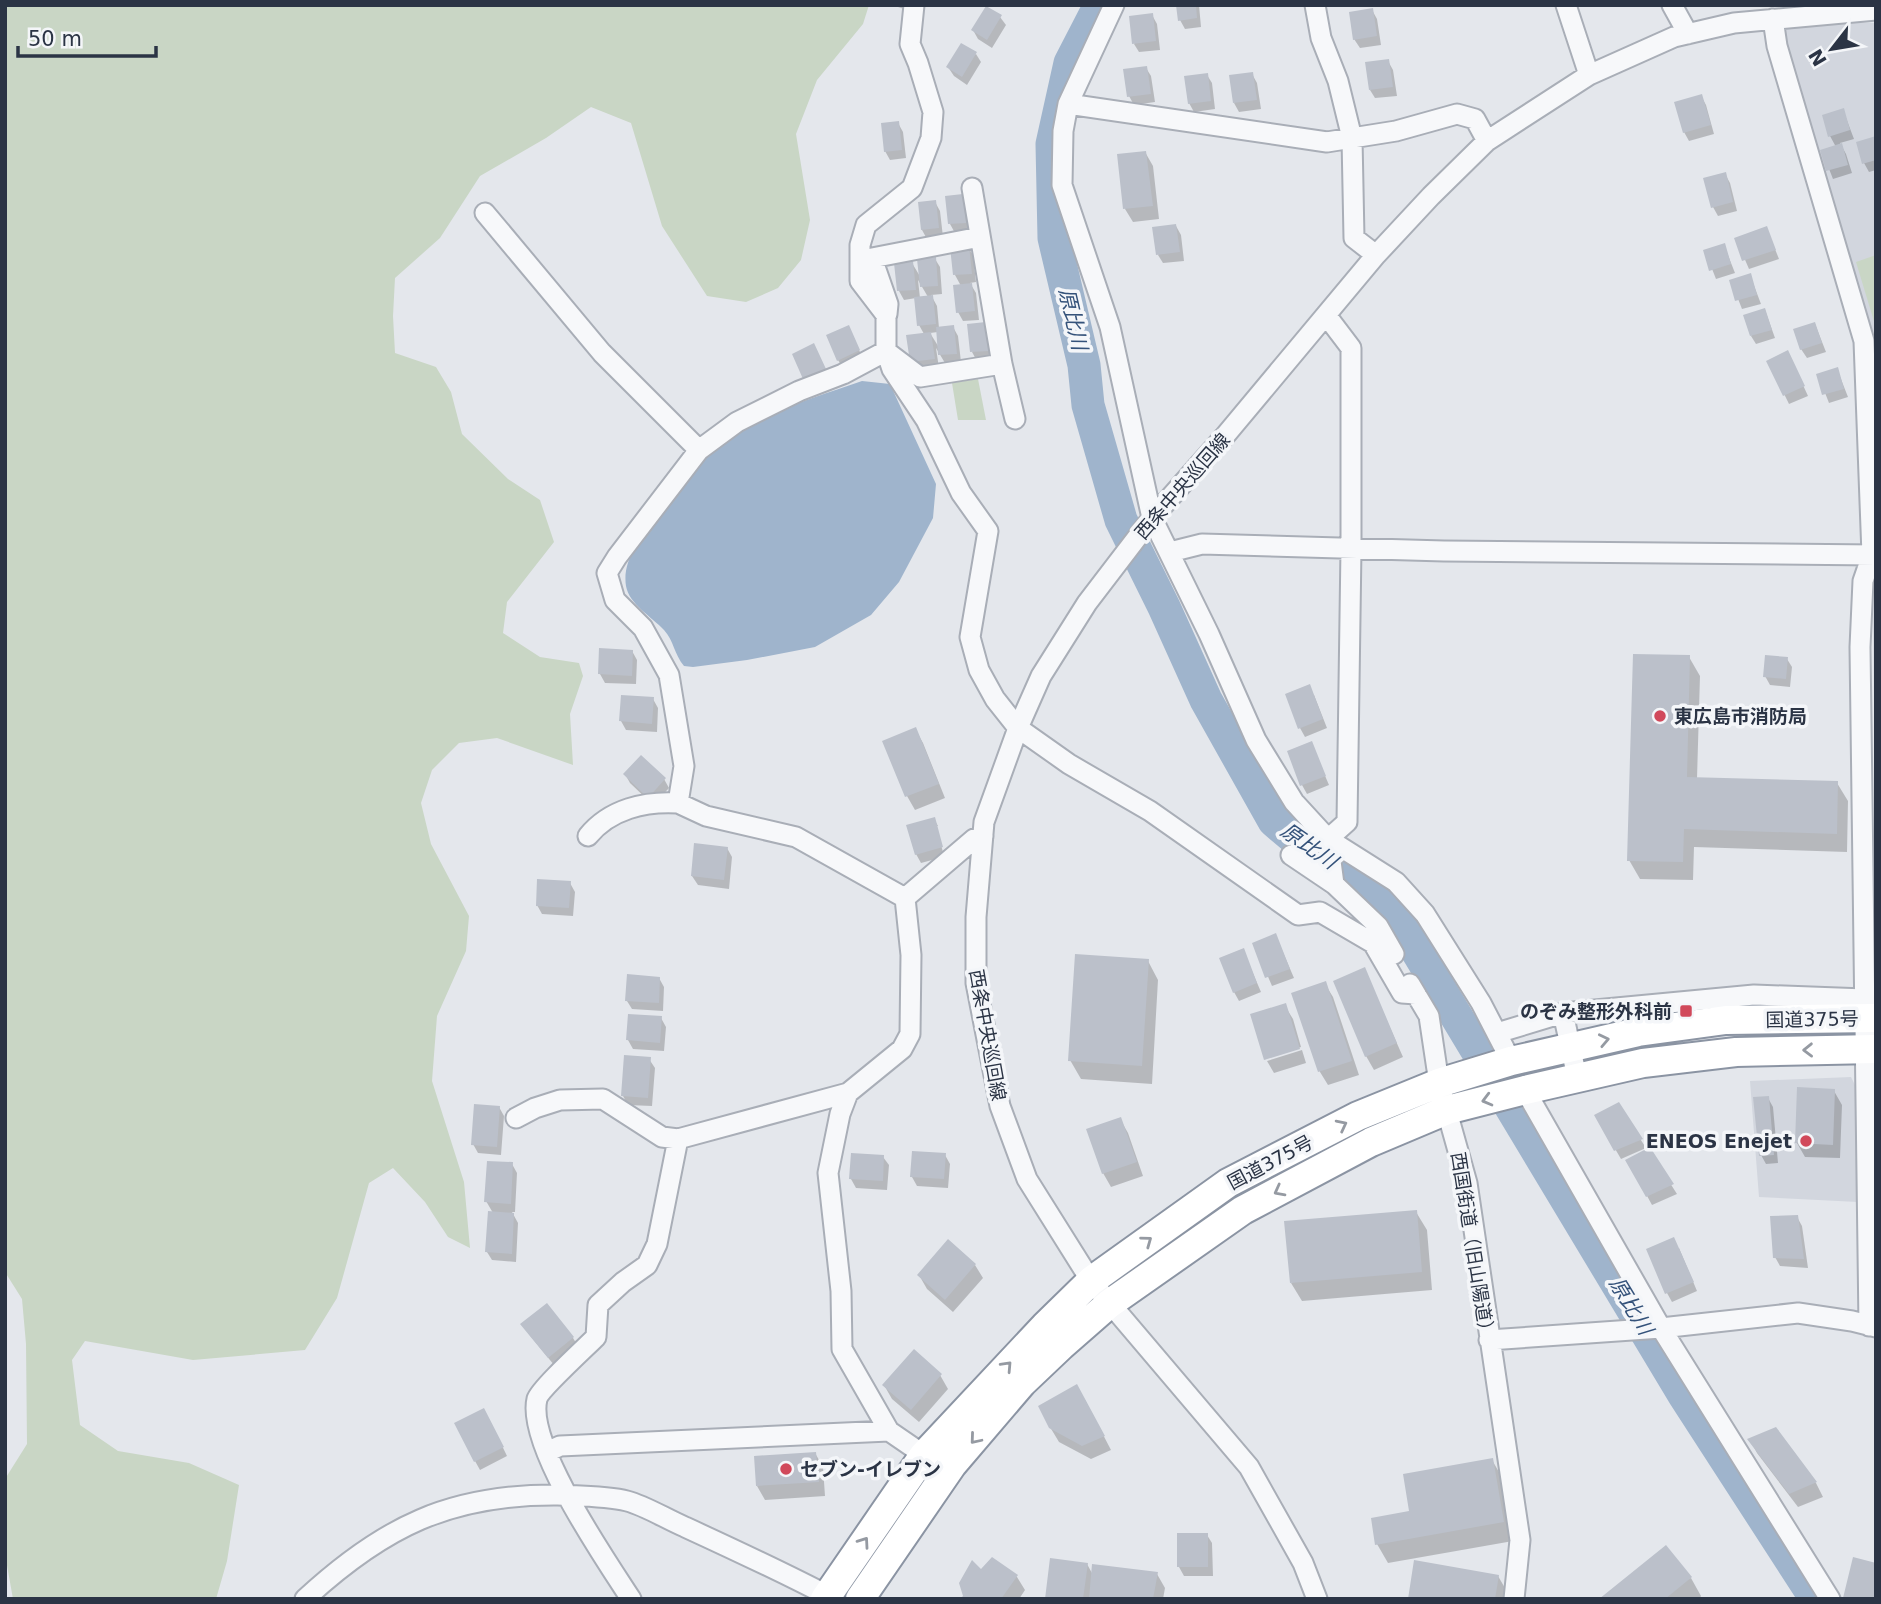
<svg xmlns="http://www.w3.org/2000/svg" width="1881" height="1604" viewBox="0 0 1881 1604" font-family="'DejaVu Sans','Noto Sans JP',sans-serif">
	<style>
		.built { fill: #d2d6de }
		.green { fill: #c9d6c5 }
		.water { fill: #9fb4cc }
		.shadow { fill: #0003; fill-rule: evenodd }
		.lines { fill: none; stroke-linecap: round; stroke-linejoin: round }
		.river { stroke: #9fb4cc; stroke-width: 33 }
		.building { fill: #bbc0ca }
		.minor-casing { stroke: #a9aeb7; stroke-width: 23 }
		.highway-casing { stroke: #8b94a3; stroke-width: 32 }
		.minor { stroke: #f7f8fa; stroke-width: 19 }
		.highway { stroke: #fff; stroke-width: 28 }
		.oneway { stroke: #959aa2 }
		.poi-dot { fill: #d1495b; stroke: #f4f6f9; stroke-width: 2.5 }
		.labels { text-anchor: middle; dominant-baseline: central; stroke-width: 7; stroke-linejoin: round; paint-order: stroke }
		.street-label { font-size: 19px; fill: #2b3445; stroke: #f4f6f9 }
		.poi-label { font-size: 19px; font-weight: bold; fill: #2b3445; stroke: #f4f6f9; text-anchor: start }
		.water-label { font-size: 21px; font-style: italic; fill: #34527a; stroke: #f4f6f9 }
	</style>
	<rect width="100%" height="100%" fill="#e4e7ec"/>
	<path class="built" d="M1773,19L1876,23V846L1872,555L1864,341Z
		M1851,1077L1855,1085L1858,1202L1759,1197L1750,1081Z"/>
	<path class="green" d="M5,5H869L863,24L817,80L796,134L810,220L801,260L778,288L746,302L707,296L662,226L631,123L591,107L546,138L480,176L440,238L395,278L393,316L395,353L436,367L451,392L462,434L508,479L540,500L554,542L507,602L503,633L540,657L579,663L583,676L570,714L573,765L497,738L459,743L432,770L421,803L431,844L469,916L466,951L437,1016L432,1081L464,1182L470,1248L448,1237L425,1202L393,1168L369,1183L337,1298L305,1350L193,1360L85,1341L72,1360L80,1425L118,1451L189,1463L239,1485L227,1561L216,1599H13L5,1554V1479L27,1444L26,1344L22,1299L5,1272Z
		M1876,255V328L1856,262Z
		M978,379L986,420H958L952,383Z"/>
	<path class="water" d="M862,381L890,384L936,484L933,518L899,582L871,615L815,647L747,660L693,667L684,666C674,654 674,641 664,630C652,617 629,604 626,586C622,560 640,540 655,520C670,502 683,483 698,465C740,418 805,401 862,381Z"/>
	<path class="shadow" d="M892,5H908L907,10Z
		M1178,5H1199L1201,27L1185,29L1180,20Z
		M1372,10L1377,19L1381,45L1360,48L1354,39Z
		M1152,15L1157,24L1160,50L1139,52L1134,44Z
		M1000,17L1006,25L992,48L978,39L973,30Z
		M976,54L981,62L967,85L954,76L948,67Z
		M1388,61L1393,70L1397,96L1375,98L1370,90Z
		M1146,68L1151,76L1155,102L1134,105L1129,96Z
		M1252,74L1257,83L1261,109L1239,112L1234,103Z
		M1207,75L1212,83L1215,109L1194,112L1189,103Z
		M1701,96L1706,105L1714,134L1689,141L1684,132Z
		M1843,110L1854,139L1840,143L1846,154L1852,173L1833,179L1822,151L1836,147L1830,136Z
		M898,123L903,132L906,158L890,160L885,151Z
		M1876,138V170L1869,172L1864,163Z
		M1145,152L1153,166L1159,219L1133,222L1125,209Z
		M1725,174L1730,183L1737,211L1718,216L1713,207Z
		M963,196L968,205L970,231L955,233L950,224Z
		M935,202L940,211L943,237L927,239L922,230L920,203Z
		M1176,226L1181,235L1184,261L1163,263L1158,255Z
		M1767,229L1779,259L1749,269L1736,239Z
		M1724,245L1735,273L1716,279L1705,251Z
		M968,247L973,255L976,282L970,283L976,293L979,320L963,321L958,312L961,286L955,275Z
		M935,259L940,267L942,294L931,295L937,306L939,328L953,327L958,336L961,362L945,363L936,348L939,368L917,371L912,362L924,334L919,325L916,298L904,300L899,291L912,263L921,278ZM918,280L928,297L920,298ZM938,332L940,349L930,333Z
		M1750,275L1761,304L1742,309L1731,281Z
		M1765,310L1775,338L1756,344L1751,336Z
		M1815,324L1826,352L1807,358L1801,349Z
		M990,333L993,359L977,361L972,352Z
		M853,336L863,359L843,368L838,360Z
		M1768,361H1792L1808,396L1789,404Z
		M1837,369L1848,397L1829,403L1818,375Z
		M632,651L637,660L636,684L605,683L600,674Z
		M1689,657L1700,676L1697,779L1837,783L1848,801L1847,852L1694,847L1693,880L1640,879L1629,860Z
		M1787,659L1792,667L1790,687L1770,685L1765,676Z
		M1314,695L1327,728L1305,737L1300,728Z
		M653,699L658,708L657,732L626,730L621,721Z
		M915,729L923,743L945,798L915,810L907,796Z
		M1311,743L1329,785L1307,794L1302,785Z
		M625,774L664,779L669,788L653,805L630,783Z
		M934,819L938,826H936L944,856H947L921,863L916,854Z
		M727,848L732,857L729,889L698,885L692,876Z
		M570,883L575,892L573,916L542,914L537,905Z
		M1276,936L1294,978L1272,986L1254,944Z
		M1243,950L1261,992L1239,1001L1234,992Z
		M1148,961L1158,980L1152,1084L1081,1079L1070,1060Z
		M1364,969L1403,1057L1374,1070L1366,1056Z
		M659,978L664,987L663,1011L632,1009L627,1001Z
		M1325,984L1333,997L1359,1075L1328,1085L1320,1072L1294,994Z
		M1285,1006L1293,1019L1301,1047L1266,1058V1060L1252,1015Z
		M661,1018L666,1027L664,1051L633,1049L628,1040Z
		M1302,1050L1306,1063L1274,1073L1267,1061Z
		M649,1059L655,1068L652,1106L628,1105L623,1096Z
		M1834,1091L1842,1105L1840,1158L1805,1157L1797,1143Z
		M1768,1098L1773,1107L1778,1163L1766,1164L1761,1155Z
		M1618,1104L1646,1148L1621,1159L1596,1116Z
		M499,1107L504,1116L501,1155L478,1153L473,1144Z
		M1120,1119L1128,1133L1143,1176L1111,1187L1103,1173Z
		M1649,1150L1677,1194L1652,1205L1628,1161Z
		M945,1155L950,1164L948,1188L917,1186L912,1177Z
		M883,1157L889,1165L887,1190L856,1188L851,1179Z
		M512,1164L517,1173L515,1212H512L518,1223L516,1262L492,1260L487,1252L493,1213L486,1201Z
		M1416,1212L1427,1230L1432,1290L1302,1301L1291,1283Z
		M1797,1217L1802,1226L1808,1268L1780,1266L1775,1257Z
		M1679,1248L1697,1291L1672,1302L1667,1293Z
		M975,1265L983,1278L953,1312L927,1289L919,1275Z
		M528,1333L573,1338L578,1346L554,1365Z
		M940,1375L948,1389L919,1422L892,1399L884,1385Z
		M1085,1400L1111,1450L1091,1459L1059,1442L1050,1427Z
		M489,1419L507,1456L480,1470L475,1461Z
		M1775,1430L1816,1483L1823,1497L1798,1507L1757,1453L1750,1440Z
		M815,1453L823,1467L825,1496L765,1500L757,1486Z
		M1492,1460L1503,1479L1513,1541L1388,1563L1377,1544L1411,1512Z
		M1207,1535L1212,1543L1213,1576H1184L1179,1567Z
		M992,1560L1017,1577L1025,1590L1019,1599H962Z
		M1087,1564L1093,1575L1157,1574L1165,1588L1163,1599H1046Z
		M1876,1565V1599H1846L1845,1597Z
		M1498,1576L1509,1595L1508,1599H1410Z
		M1691,1578L1701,1596L1699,1599H1602Z"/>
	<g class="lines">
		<path class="river" d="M1100,5L1070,63L1052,144L1054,238L1084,365L1088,405L1121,520L1164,607L1206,700L1274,821L1306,848L1350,874L1399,921L1684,1395L1816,1599"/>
	</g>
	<path class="building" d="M1176,5H1196L1197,18L1178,21Z
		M986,6L1002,15L987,40L971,30Z
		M1373,8L1377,36L1353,40L1349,12Z
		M1153,13L1156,41L1132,44L1129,16Z
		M961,43L977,52L962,77L946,67Z
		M1389,59L1393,87L1369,90L1365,62Z
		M1147,66L1151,94L1127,97L1123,69Z
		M1253,72L1257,100L1233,103L1229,75Z
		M1208,73L1211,101L1188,104L1184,76Z
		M1702,94L1711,125L1683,133L1674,102Z
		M1844,108L1850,130L1828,137L1822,115Z
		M899,121L902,150L884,152L881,123Z
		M1876,136V160L1862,164L1856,142Z
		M1842,143L1848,165L1826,171L1820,150Z
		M1146,151L1153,206L1123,209L1117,154Z
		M1726,172L1733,202L1711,208L1703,178Z
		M963,194L966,223L948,224L945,196Z
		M936,200L939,228L921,230L918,202Z
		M1176,224L1180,252L1156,255L1152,227Z
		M1767,226L1776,250L1742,261L1734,238Z
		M1725,243L1731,264L1709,271L1703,250Z
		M969,245L972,274L953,275L950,247Z
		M936,257L938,286L920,287L917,259Z
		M913,261L916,290L897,291L894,263Z
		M1751,273L1757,295L1735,301L1729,280Z
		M972,283L975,311L956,313L953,285Z
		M933,295L936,324L917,326L914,297Z
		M1765,308L1772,330L1750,336L1743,315Z
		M986,322L989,351L970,352L967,324Z
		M1815,322L1822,343L1800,350L1793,329Z
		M849,325L860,350L837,361L826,335Z
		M954,325L957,354L938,355L936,327Z
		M931,332L935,359L910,362L906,335Z
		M814,343L826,369L803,379L792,354Z
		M1788,350L1805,386L1783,396L1766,361Z
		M1838,367L1844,389L1822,395L1816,374Z
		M599,648L633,650L632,676L598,674Z
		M1633,654L1690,655L1687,777L1838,781L1837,834L1684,829L1683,862L1627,861Z
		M1765,655L1788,657L1786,679L1763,677Z
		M1310,684L1323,719L1298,729L1285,694Z
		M621,695L654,697L652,724L619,721Z
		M916,727L939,784L905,797L882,741Z
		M1312,741L1326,776L1300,786L1287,751Z
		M641,755L666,778L648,798L623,774Z
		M935,817L943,847L915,855L906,825Z
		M694,843L728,847L724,880L691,876Z
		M537,879L571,881L569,908L536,906Z
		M1276,933L1290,969L1265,978L1252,943Z
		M1244,948L1257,983L1233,993L1219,958Z
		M1075,954L1149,959L1142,1066L1068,1061Z
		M1365,967L1397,1043L1365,1057L1333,981Z
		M627,974L660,977L659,1003L625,1001Z
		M1326,981L1352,1061L1318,1072L1291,993Z
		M1286,1003L1300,1049L1264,1060L1250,1014Z
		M628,1014L662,1016L660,1043L626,1040Z
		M624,1055L651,1057L648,1098L621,1096Z
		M1797,1087L1835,1089L1833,1145L1795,1143Z
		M1769,1096L1774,1155L1759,1156L1753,1097Z
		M1619,1102L1643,1139L1614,1151L1594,1115Z
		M474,1104L500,1106L497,1147L471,1145Z
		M1121,1117L1137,1162L1102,1174L1086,1129Z
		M1650,1147L1674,1184L1646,1197L1625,1160Z
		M912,1151L946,1153L944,1179L910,1177Z
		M851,1153L884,1155L883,1181L849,1179Z
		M487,1161L513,1162L511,1204L484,1202Z
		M1417,1210L1422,1272L1290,1283L1284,1221Z
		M488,1211L514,1213L512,1254L485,1252Z
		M1798,1215L1804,1259L1773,1258L1770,1216Z
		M1674,1237L1694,1282L1665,1294L1646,1249Z
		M948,1239L976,1264L945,1300L917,1275Z
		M547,1303L574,1337L548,1358L520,1324Z
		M914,1349L942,1374L911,1410L882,1385Z
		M1077,1384L1105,1436L1082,1446L1049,1428L1038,1406Z
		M484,1408L504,1447L474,1462L454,1423Z
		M1776,1427L1817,1482L1789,1494L1747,1439Z
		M816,1452L819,1482L756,1486L754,1456Z
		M1493,1458L1504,1522L1375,1545L1371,1518L1409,1511L1403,1474Z
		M1177,1533H1208V1567H1177Z
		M1666,1545L1692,1577L1665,1599H1599Z
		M992,1557L1018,1575L1001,1599H960L963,1596L959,1583L972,1560L981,1569Z
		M1853,1557L1876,1563L1874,1599L1843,1598Z
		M1050,1558L1088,1563L1083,1599H1045Z
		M1414,1560L1499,1575L1495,1599H1408Z
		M1092,1564L1158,1572L1153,1599H1089Z"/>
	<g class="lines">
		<defs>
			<path id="minor" d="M914,5L910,44L918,63L933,112L931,138L912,188L866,225L860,245V281L886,315V351L892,369L926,420L961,493L988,531L970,637L979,670L995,699L1018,728L1069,764L1150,811L1298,915L1320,912L1373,943L1402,993L1416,994
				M1114,5L1068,104L1063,131L1062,185L1110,327L1152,518L1209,634L1256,740L1294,802L1328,839L1396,882L1425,914L1481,1003L1511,1061
				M1315,5L1321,38L1338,81L1352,138L1354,238L1376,255
				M1566,5L1589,75
				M1672,5L1688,34
				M1773,19L1777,46L1864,341L1872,555L1863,581L1860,647L1869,1326
				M1068,104L1327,142L1396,131L1457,114L1475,119L1487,141
				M972,188L1002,364L1015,419
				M485,213L602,353L699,450
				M887,314L888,304L872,258L980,237
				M1326,315L1351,348V548L1347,822L1328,839L1334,884
				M886,351L843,374L799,391L737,422L699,450L617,557L607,573L615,600L643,628L669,675L684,766L678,803L706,816L796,837L905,898
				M887,352L920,377L1002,364
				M1170,552L1202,544L1444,551L1876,555
				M588,836C610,809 645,801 678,803
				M1291,855L1334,884L1378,926L1394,954
				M905,898L974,839L983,836
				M1410,984L1429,1016L1439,1083L1467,1183L1520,1540L1514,1599
				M1563,1013L1577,1077
				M1497,1033L1563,1013L1754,995L1865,999L1875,997
				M1525,1090L1661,1328L1830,1599
				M848,1093L840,1114L828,1173L841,1291L842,1349L889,1431L924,1455
				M516,1118L535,1108L560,1100L603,1099L662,1137L678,1139
				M1489,1340L1661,1328L1798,1313L1852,1321L1876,1327
				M547,1452L560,1446L889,1431
				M305,1599C383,1527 450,1494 558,1495C578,1496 608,1496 627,1501C646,1506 666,1519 685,1527C735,1550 785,1573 834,1599
				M631,1599C605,1559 526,1444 537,1399C540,1389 585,1348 596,1337L598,1305L623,1282L647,1265L657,1244L678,1139L848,1093L902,1049L910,1034L911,955L905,898
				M1317,1599L1303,1563L1249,1467L1091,1281L1027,1179L1000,1106L976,983V917L984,822L1018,728L1041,676L1087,603L1152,518L1224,437L1376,255L1431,196L1487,141L1589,75L1674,37L1734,23L1876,10"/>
			<path id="highway" d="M825,1599L924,1455L1045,1326L1091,1281L1228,1183L1358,1116L1439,1083L1511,1061L1638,1032L1726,1020L1876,1018
				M860,1599L952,1465L1022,1383L1061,1346L1109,1304L1243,1210L1371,1142L1447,1110L1525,1090L1643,1063L1736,1052L1876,1049"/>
		</defs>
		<use href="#minor" class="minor-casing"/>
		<use href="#highway" class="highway-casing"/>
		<use href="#minor" class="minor"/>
		<use href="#highway" class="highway"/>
	</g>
	<defs><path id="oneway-chevron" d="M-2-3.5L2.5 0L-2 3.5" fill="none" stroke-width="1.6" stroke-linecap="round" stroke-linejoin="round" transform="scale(1.75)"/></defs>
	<g class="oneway">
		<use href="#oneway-chevron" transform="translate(1604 1040) rotate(-12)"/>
		<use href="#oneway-chevron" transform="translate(1808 1050) rotate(179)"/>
		<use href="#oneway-chevron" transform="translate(1487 1100) rotate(165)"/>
		<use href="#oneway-chevron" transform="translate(1342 1125) rotate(-27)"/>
		<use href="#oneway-chevron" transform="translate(1279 1191) rotate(152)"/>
		<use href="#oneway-chevron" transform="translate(1147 1241) rotate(-36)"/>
		<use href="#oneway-chevron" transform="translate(1007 1366) rotate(-47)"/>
		<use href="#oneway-chevron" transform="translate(975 1439) rotate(130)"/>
		<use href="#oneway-chevron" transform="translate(864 1542) rotate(-55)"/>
	</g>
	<g class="poi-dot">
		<circle cx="1660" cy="716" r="7"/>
		<rect x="1679" y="1004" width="14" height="14" rx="3.5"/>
		<circle cx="1806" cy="1141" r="7"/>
		<circle cx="786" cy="1469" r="7"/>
	</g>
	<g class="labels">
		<g class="street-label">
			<text transform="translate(1182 486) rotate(-49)">西条中央巡回線</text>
			<text transform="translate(1812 1019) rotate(-1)">国道375号</text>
			<text transform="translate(988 1035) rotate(80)">西条中央巡回線</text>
			<text transform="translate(1270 1162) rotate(-28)">国道375号</text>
			<text transform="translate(1473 1246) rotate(81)">西国街道（旧山陽道）</text>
		</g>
		<g class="poi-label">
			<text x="1674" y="716">東広島市消防局</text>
			<text x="1672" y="1011" text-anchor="end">のぞみ整形外科前</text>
			<text x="1792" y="1141" text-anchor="end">ENEOS Enejet</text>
			<text x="800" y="1469">セブン-イレブン</text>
		</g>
		<g class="water-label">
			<text transform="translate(1073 319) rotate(77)">原比川</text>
			<text transform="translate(1309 846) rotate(35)">原比川</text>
			<text transform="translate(1631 1306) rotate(59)">原比川</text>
		</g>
	</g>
	<rect width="1881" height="1604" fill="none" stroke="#2b3445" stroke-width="14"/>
	<g transform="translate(1832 49) rotate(239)" stroke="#f4f6f9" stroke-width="5" paint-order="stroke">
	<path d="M0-5L12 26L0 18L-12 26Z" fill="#2b3445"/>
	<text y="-10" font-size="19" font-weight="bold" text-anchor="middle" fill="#2b3445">N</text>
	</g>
	<path d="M18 46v10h138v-10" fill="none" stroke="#2b3445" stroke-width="3.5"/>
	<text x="28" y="46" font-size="21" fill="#2b3445" stroke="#f4f6f9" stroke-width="5" paint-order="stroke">50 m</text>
</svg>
